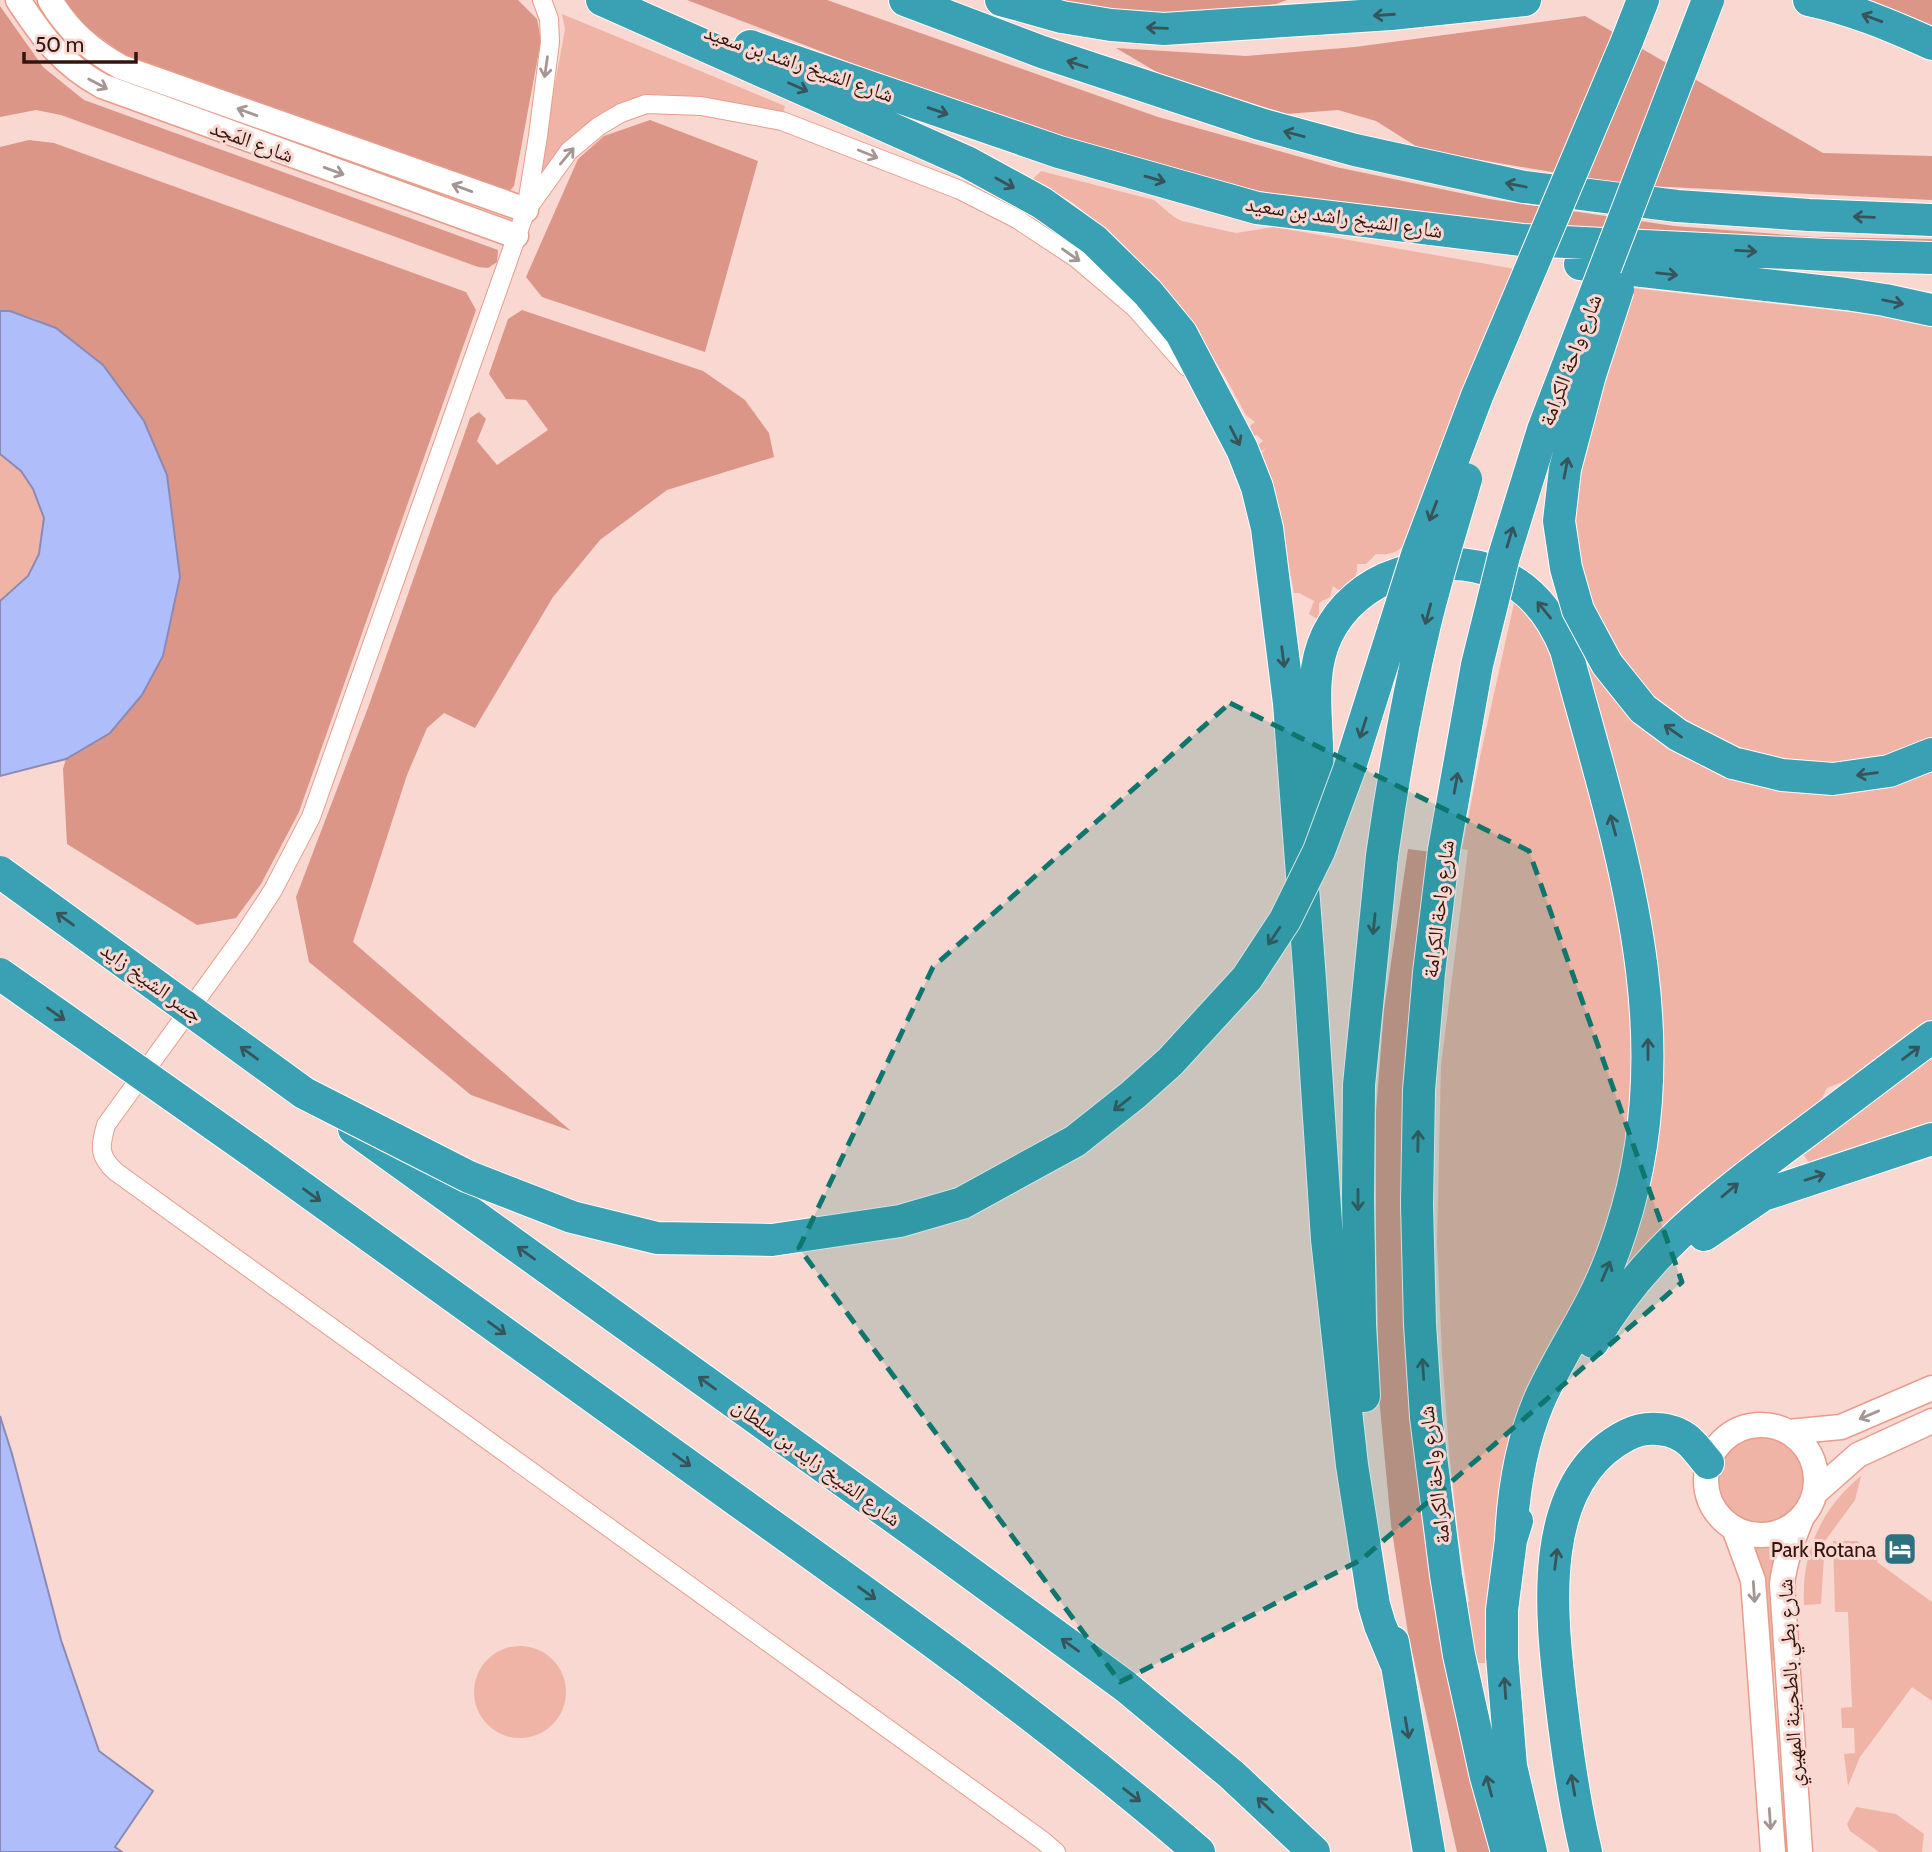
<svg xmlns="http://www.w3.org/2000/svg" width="1932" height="1852" viewBox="0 0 1932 1852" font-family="Cabin,'Noto Naskh Arabic',sans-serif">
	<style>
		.green { fill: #f0b4a6 }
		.forest { fill: #dc9687 }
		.water { fill: #afbefb; stroke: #8a8bb4; stroke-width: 2 }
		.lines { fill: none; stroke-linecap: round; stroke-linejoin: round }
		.street-casing { stroke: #e89c8b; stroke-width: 20 }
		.secondary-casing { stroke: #e89c8b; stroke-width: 27 }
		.highway-casing { stroke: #fff; stroke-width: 34 }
		.street { stroke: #fff; stroke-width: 18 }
		.secondary { stroke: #fff; stroke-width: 24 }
		.highway { stroke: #3aa0b4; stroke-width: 32 }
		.highway-bridge-casing { stroke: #fff; stroke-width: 34; stroke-linecap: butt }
		.highway-bridge { stroke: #3aa0b4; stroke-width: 32 }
		.oneway { stroke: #365459 }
		.oneway2 { stroke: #a39693 }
		.marked { fill: #0f766e; fill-opacity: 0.2; stroke: #0f766e; stroke-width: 5; stroke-dasharray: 14 9; stroke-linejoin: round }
		.labels { text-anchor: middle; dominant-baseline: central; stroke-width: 6; stroke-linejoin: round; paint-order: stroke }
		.street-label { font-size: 21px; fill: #32150f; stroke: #f9d8d1 }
		.poi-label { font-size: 21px; fill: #32150f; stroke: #f9d8d1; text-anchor: end }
	</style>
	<rect width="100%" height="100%" fill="#f9d8d1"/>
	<path class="green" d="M562,14L785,106L783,113L645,96L550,170L543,171L540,166L565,29Z
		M1041,171L1154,200L1174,217L1182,221L1236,233L1274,227L1521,270L1439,451L1404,545C1396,554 1388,555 1376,554L1366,564H1357C1358,582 1350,579 1341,592L1333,586L1330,597L1319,603V620L1309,614L1314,601L1299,593H1294L1277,506L1261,454L1266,448L1260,452L1258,445L1263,441L1257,435L1254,436L1250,426L1255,422L1246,415L1224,375L1193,328L1125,249L1109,232L1073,203L1033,179Z
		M1632,288L1876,315L1882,311L1932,323V741L1890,756L1822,765L1756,756L1715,740L1661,705L1644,688L1614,651L1584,587L1573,518L1578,467Z
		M0,454L21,471L33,489L44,518L39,554L28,576L0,601Z
		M1516,594L1541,618L1612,859L1637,1050L1622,1194L1501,1501L1490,1576L1486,1663H1477L1466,1604L1469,1601L1458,1532L1449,1451L1442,1354L1437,1242L1441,1066L1468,850L1462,849L1480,757Z
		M1577,644L1588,662L1708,766L1932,767V1021L1845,1087V1081L1827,1088L1817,1108L1618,1281L1657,1121Z
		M1932,1057V1127L1811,1166L1804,1155Z
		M1712 1480a48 48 0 1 1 96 0a48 48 0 1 1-96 0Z
		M1861,1476L1855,1500L1825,1541L1821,1604L1804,1605C1801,1554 1821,1508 1861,1476Z
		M1833,1541H1857L1879,1557L1877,1562L1932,1602V1701L1912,1687L1860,1757L1848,1786L1844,1754L1855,1753L1854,1728H1842L1841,1708L1852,1707L1848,1612H1835Z
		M1753,1544L1779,1545L1778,1660L1767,1661L1762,1575Z
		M474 1692a46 46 0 1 1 92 0a46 46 0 1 1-92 0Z
		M1856,1807L1896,1814L1924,1834L1922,1852H1879L1850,1831L1847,1824Z"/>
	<path class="forest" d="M64,0H518L537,19L541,40L514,186L507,194L123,54L79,22Z
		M687,0H827L1158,117L1336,167L1489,199L1674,226L1814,237L1932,239V255L1816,252L1331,207L1145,165L924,91Z
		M1051,0H1287L1276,4L1176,17L1089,9Z
		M1841,0H1932V35Z
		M0,6L43,67L84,100L498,250L497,262L488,268L478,267L61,115L36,110L0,117Z
		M1585,16L1823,153L1932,156V200L1628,185L1422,150L1376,121L1338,110L1286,114L1160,74L1116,48L1246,56L1355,47Z
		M650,120L758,161L705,352L542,297L526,277L578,159L604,136Z
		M29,140L54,143L466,292L476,310L299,812L261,884L236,918L197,925L67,844L63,769L66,759L110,733L103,365C73,341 41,313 0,311V147Z
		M522,310L703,371L745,400L769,433L774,457L667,490L600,540L553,597L475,728L444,713L427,728L407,775L353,942L571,1131L471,1095L309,962L296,897L369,705L470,418L479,412L486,419L477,441L497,465L548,430L526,400L506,399L489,374L508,319Z
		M1408,849L1447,854L1414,1200L1493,1852H1457L1408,1633L1391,1525L1379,1397L1376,1237V1112L1384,1010Z"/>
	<path class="water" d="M0,311H10L56,328L103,365L144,421L167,475L180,577L163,656L142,695L110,733L66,759L0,776V601L28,576L39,554L44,518L33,489L21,471L0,454Z
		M0,1416L12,1454L61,1640L99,1751L153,1791L115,1847L122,1852H0Z"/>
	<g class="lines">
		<defs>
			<path id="street" d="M542,0L549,19L550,42L538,136L526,210L311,817L273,890L245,933L106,1125C100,1146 98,1156 116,1172L1042,1840L1056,1852
				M528,208L569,151L599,126L621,113L646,104L701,106L782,121L960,190L1017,219L1076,258L1136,309L1187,367"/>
			<path id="secondary" d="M18,0C43,38 62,64 102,86L516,236
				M50,0C68,30 90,50 121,67L526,210
				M1706 1480a55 55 0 1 1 110 0a55 55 0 1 1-110 0Z
				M1788,1432L1841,1427L1932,1388
				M1815,1493L1858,1455L1932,1421
				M1734,1528L1753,1580L1773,1852
				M1800,1852L1782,1584C1785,1560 1793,1539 1802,1517"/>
			<path id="highway" d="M602,0L967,162L1042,203L1094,240L1148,293L1181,333L1242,449L1257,487L1267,528L1289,703L1310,980L1327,1239L1352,1465L1374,1605L1380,1625L1395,1661
				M905,0L1042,52L1260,124L1355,150L1524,187L1677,206L1809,215L1932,220
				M1001,0L1062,17L1111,25L1164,29L1391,14L1525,0
				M1809,0C1852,9 1892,26 1932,44
				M1627,41L1643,0
				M750,46L1059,152L1257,208L1522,240L1827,255L1932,258
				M1580,264L1846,294L1885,300L1932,310
				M1733,763L1782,775L1833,779L1889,771L1932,754
				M1320,848C1319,814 1318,780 1317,746C1316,708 1310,671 1327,635C1341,606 1367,584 1398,574C1473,547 1537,576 1566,650C1618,842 1686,1032 1621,1230C1613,1255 1603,1280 1591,1303C1574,1336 1554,1367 1539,1401C1520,1446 1513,1492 1511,1540
				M1444,850L1429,973L1419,1090L1417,1204L1420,1324L1426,1417L1446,1575L1459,1655L1486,1777L1507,1852
				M354,1129L924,1539L1125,1686L1232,1775L1314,1852
				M257,1155C416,1270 576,1384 735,1499C893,1612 1052,1725 1199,1852
				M1704,1235L1763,1195L1932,1139
				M1593,1342C1641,1256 1717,1198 1795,1140C1841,1106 1886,1071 1932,1037
				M1364,1396L1360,1324L1358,1197L1359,1085L1382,856
				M1517,1521L1511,1540L1502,1610V1656L1511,1766L1531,1852
				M1393,1642L1429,1852
				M1586,1852C1574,1802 1567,1751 1561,1700C1551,1615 1535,1482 1627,1435C1647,1425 1675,1427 1691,1443C1697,1449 1703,1457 1708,1463"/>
		</defs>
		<use href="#street" class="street-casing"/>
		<use href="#secondary" class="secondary-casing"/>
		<use href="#highway" class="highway-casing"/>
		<use href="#street" class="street"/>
		<use href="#secondary" class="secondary"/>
		<use href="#highway" class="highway"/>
		<defs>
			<path id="highway-bridge" d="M1618,289L1590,375L1565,469L1559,521L1566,568L1578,610L1607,664L1643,709L1678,735L1733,763
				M1444,850L1477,665L1504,556L1543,430L1708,0
				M1382,856C1393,778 1407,700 1425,624C1437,575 1452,527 1466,479
				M0,872L304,1093L469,1177L572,1217L657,1238L772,1240L900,1221L962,1203L1075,1141L1133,1095L1170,1062L1247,978L1285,920L1319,851L1349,770L1417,555L1477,396L1627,41
				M0,974L257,1155"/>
		</defs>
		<use href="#highway-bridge" class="highway-bridge-casing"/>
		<use href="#highway-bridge" class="highway-bridge"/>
	</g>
	<defs><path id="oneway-shaft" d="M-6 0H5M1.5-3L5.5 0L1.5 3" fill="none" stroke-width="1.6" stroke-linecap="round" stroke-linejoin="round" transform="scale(1.75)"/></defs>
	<g class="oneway">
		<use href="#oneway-shaft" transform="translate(1384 15) rotate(176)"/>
		<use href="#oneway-shaft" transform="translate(1872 18) rotate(-160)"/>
		<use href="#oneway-shaft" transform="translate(1157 28) rotate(-178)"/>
		<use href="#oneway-shaft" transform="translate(1077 64) rotate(-162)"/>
		<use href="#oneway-shaft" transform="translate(798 87) rotate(24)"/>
		<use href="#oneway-shaft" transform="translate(938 111) rotate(19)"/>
		<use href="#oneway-shaft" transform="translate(1294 134) rotate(-165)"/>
		<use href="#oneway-shaft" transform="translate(1155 179) rotate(16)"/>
		<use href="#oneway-shaft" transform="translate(1005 183) rotate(29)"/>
		<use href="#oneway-shaft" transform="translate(1516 185) rotate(-169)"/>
		<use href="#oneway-shaft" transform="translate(1864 217) rotate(-178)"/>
		<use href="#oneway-shaft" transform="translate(1746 251) rotate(3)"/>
		<use href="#oneway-shaft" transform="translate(1667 274) rotate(6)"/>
		<use href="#oneway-shaft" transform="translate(1893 302) rotate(12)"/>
		<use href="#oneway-shaft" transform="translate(1235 436) rotate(63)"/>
		<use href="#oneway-shaft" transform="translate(1566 468) rotate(-79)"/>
		<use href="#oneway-shaft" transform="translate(1433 511) rotate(111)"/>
		<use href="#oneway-shaft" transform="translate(1510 537) rotate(-73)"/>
		<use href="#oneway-shaft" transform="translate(1544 610) rotate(-129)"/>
		<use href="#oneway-shaft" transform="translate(1428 614) rotate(105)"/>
		<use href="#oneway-shaft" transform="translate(1283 657) rotate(83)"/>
		<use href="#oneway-shaft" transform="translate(1363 728) rotate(108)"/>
		<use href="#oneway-shaft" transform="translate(1673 731) rotate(-145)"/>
		<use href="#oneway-shaft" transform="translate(1867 774) rotate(172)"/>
		<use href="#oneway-shaft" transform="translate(1456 783) rotate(-80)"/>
		<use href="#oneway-shaft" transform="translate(1613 825) rotate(-105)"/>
		<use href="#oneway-shaft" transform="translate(65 919) rotate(-144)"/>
		<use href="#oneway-shaft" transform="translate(1374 924) rotate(96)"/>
		<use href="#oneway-shaft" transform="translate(1274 936) rotate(124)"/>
		<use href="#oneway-shaft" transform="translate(56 1014) rotate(35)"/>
		<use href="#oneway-shaft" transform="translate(1648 1049) rotate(-90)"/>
		<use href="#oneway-shaft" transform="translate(249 1053) rotate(-144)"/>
		<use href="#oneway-shaft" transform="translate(1911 1053) rotate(-37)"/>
		<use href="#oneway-shaft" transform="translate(1122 1104) rotate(142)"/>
		<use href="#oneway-shaft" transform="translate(1418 1141) rotate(-89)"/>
		<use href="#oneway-shaft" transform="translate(1815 1177) rotate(-18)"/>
		<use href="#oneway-shaft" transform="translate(1730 1190) rotate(-40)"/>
		<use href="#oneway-shaft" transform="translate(312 1195) rotate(36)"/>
		<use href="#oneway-shaft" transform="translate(1358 1200) rotate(90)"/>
		<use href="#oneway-shaft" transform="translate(526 1253) rotate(-144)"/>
		<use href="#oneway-shaft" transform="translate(1606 1271) rotate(-67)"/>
		<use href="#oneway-shaft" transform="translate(497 1328) rotate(36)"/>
		<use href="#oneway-shaft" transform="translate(1423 1369) rotate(-94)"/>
		<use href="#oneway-shaft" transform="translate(707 1383) rotate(-144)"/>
		<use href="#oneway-shaft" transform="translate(682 1460) rotate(36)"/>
		<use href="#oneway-shaft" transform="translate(1556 1559) rotate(-83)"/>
		<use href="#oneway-shaft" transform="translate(867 1593) rotate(36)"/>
		<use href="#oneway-shaft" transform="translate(1070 1645) rotate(-144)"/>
		<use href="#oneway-shaft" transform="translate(1505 1688) rotate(-94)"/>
		<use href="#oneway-shaft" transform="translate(1407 1728) rotate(80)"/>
		<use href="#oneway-shaft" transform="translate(1573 1785) rotate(-100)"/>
		<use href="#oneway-shaft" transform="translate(1489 1786) rotate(-105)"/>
		<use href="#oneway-shaft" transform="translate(1132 1795) rotate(38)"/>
		<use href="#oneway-shaft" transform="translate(1265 1805) rotate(-137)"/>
	</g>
	<g class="oneway2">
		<use href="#oneway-shaft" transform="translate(546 67) rotate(98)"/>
		<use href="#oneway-shaft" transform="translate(98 84) rotate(28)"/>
		<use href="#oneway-shaft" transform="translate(247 112) rotate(-160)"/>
		<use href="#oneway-shaft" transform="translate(868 154) rotate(22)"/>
		<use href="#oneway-shaft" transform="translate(567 156) rotate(-50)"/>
		<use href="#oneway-shaft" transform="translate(334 171) rotate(20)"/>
		<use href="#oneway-shaft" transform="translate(462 188) rotate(-160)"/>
		<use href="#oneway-shaft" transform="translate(1071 255) rotate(35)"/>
		<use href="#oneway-shaft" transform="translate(1869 1415) rotate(157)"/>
		<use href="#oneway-shaft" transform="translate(1754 1592) rotate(86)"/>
		<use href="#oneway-shaft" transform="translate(1770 1819) rotate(86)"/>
	</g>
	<path class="marked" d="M1230,703L1529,851L1682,1282L1361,1560L1120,1682L799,1248L933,967Z"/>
	<defs>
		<symbol id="hotel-square" viewBox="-11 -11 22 22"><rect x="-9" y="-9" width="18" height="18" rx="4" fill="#2b717f" stroke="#f9d8d1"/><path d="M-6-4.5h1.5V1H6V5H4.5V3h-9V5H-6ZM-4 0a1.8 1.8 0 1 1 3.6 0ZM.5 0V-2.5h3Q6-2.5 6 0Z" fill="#fff"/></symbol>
	</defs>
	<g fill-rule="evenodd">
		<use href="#hotel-square" x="1881" y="1530" width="38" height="38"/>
	</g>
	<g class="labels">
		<g class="street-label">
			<text transform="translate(799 63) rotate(19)">شارع الشيخ راشد بن سعيد</text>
			<text transform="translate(252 141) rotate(20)">شارع المَجد</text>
			<text transform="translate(1344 217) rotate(8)">شارع الشيخ راشد بن سعيد</text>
			<text transform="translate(1570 360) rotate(-69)">شارع واحة الكرامة</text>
			<text transform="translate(1438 909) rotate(-83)">شارع واحة الكرامة</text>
			<text transform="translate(152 982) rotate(36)">جسر الشيخ زايد</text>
			<text transform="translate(817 1462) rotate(36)">شارع الشيخ زايد بن سلطان</text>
			<text transform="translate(1434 1475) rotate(-97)">شارع واحة الكرامة</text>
			<text transform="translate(1790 1683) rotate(-93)">شارع بطي بالطحينة المهيري</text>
		</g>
		<g class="poi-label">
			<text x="1876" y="1549">Park Rotana</text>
		</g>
	</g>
	<path d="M24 52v10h112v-10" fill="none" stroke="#32150f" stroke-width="3.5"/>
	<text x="35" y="52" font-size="21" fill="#32150f" stroke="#f9d8d1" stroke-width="5" paint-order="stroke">50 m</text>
</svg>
